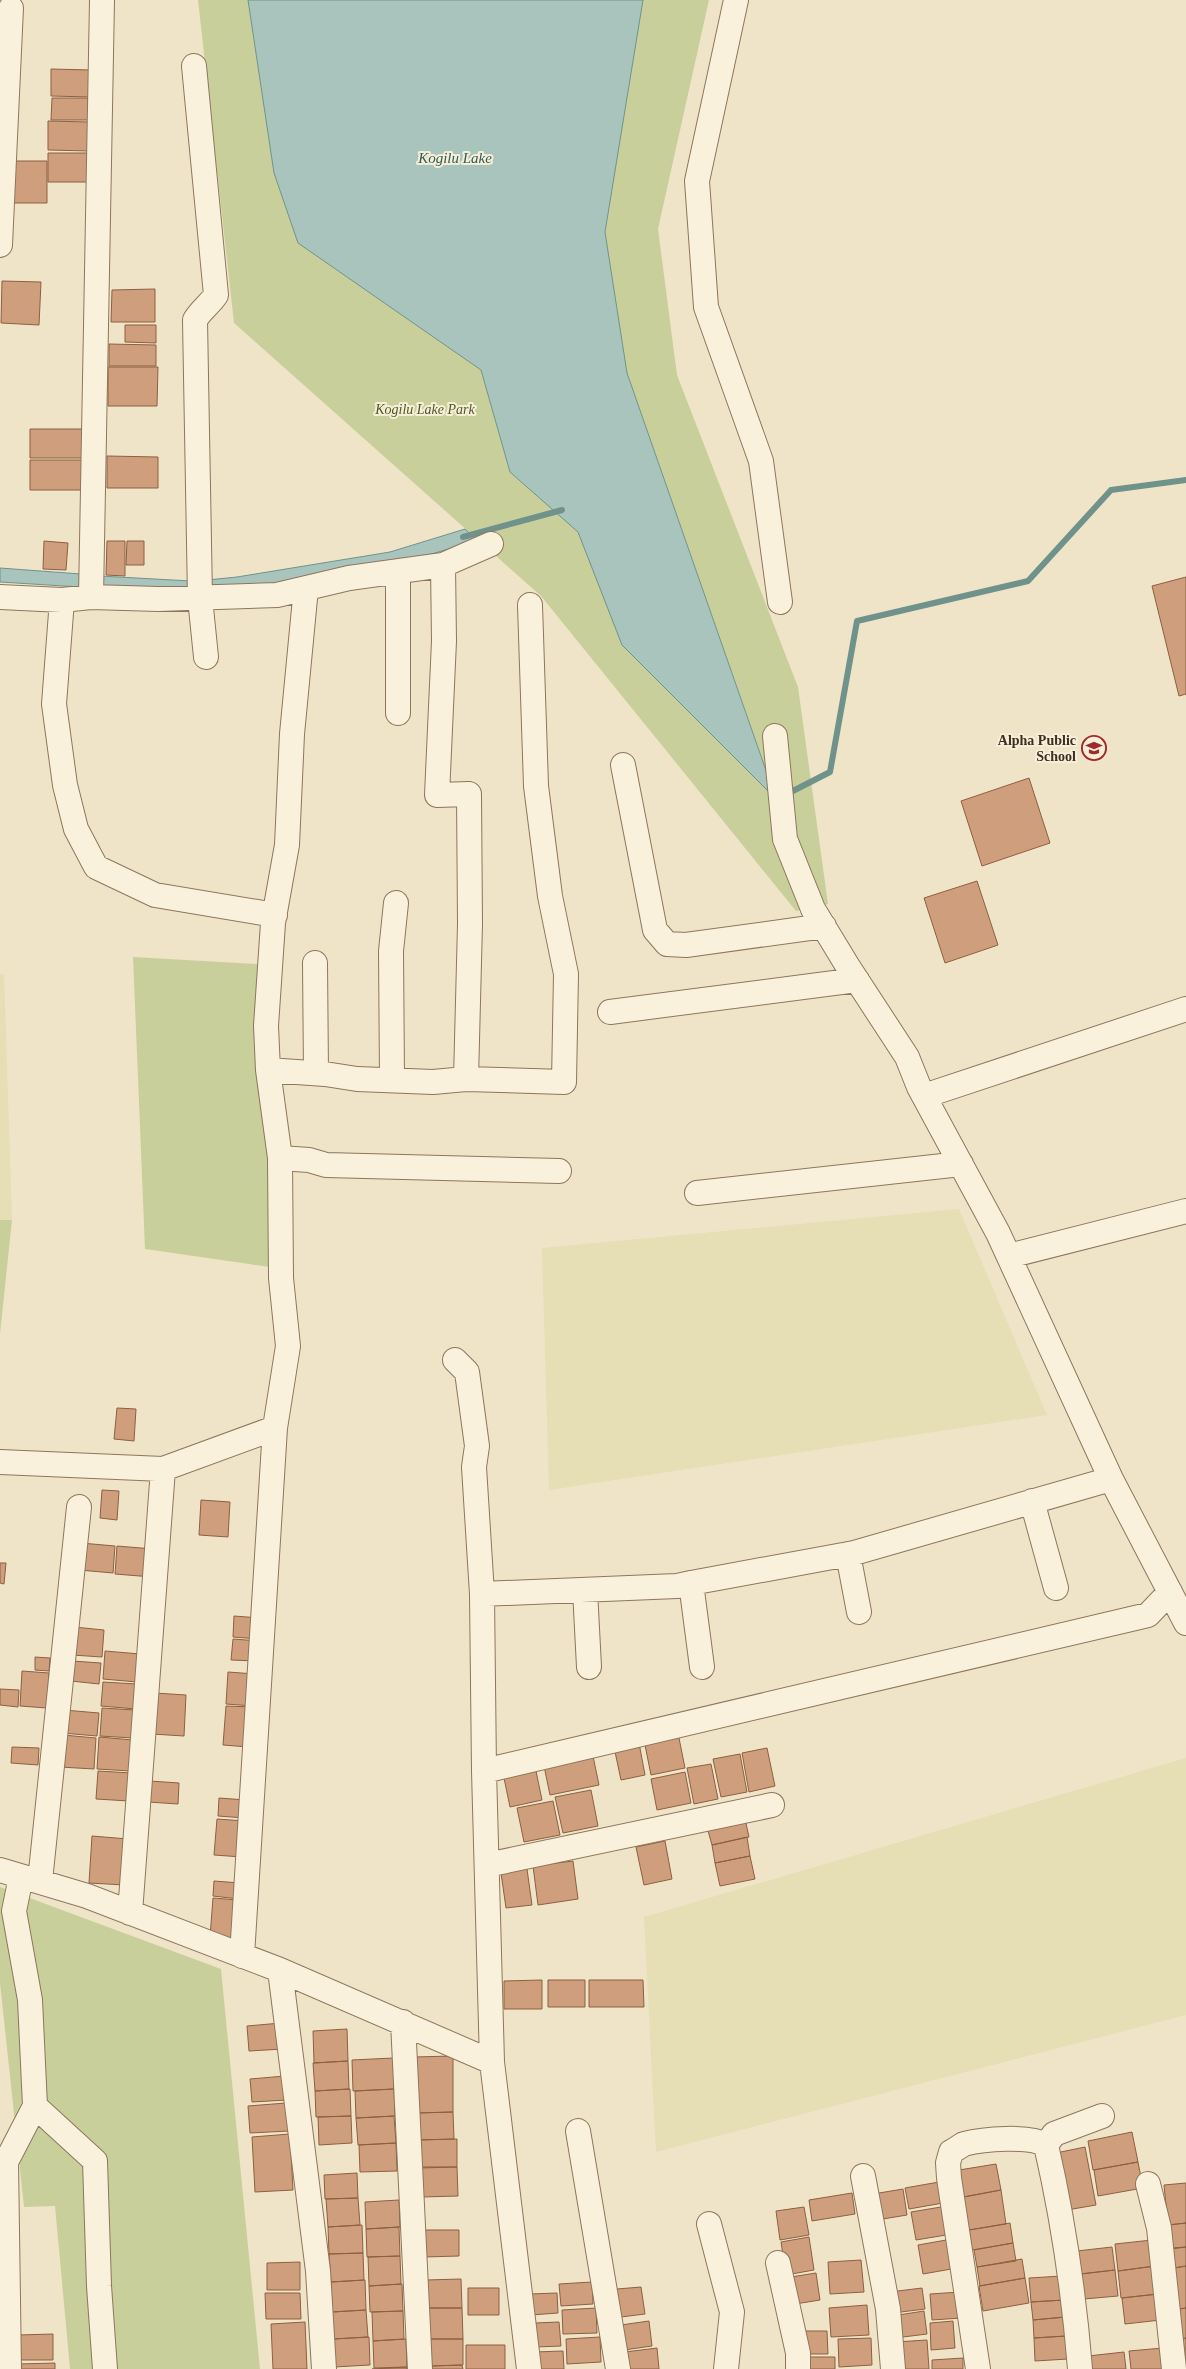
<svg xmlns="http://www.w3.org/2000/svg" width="1186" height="2369" viewBox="0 0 1186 2369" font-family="Georgia,serif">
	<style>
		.farmland { fill: #e6deb5 }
		.green { fill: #c9cf9b }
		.water { fill: #a9c4bc; stroke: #6f938a }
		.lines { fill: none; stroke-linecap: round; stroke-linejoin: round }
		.stream { stroke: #6f938a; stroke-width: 6 }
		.building { fill: #cf9f7d; stroke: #8d5f41 }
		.minor-casing { stroke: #8d765c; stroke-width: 26 }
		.minor { stroke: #faf1dc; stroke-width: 24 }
		.labels { text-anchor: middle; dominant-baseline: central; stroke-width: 4; stroke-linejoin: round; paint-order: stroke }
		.park-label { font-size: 14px; font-style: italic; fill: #4d5a26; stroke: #f7eed8 }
		.poi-label { font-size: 14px; font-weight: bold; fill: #3d2e20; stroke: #f7eed8; text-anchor: end }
		.water-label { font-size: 15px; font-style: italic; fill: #2f5d5a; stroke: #f7eed8 }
	</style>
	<rect width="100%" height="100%" fill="#f0e4c8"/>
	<path class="farmland" d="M0,974H4L12,1220H0Z
		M959,1209L1047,1415L549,1490L542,1248Z
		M1186,1758V2015L656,2152L644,1917Z"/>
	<path class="green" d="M198,0H248L274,173L298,243L481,370L510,472L578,531L622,645L776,798L627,373L605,232L643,0H709L658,229L677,375L798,687L828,904L796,911L541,596L234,323Z
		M133,957L257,964L276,1268L145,1249Z
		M0,1220H12L0,1334Z
		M0,1887L221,1969L260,2369H70L55,2206L24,2207L0,1983Z"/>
	<path class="water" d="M248,0H643L605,232L627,373L776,799L622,645L578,532L510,472L481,370L298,243L274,173Z
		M465,529L477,540L419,558L274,584L208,592L207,580L237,577L390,552Z
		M0,568L81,574L80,587L0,582Z
		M100,576L191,581L190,592L100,590Z"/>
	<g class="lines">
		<path class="stream" d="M463,537L562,510
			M785,795L830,772L857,621L1028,581L1111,490L1186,480"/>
	</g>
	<path class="building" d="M51,69L91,70V97L51,96Z
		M52,98H88V120H51Z
		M48,121L89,122V151L48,150Z
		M48,153H88V182H48Z
		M8,161H47V203H8Z
		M2,281L41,282L39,325L1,323Z
		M155,289V322H111L112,290Z
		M125,325H156V343L125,342Z
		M109,344L156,345V366H109Z
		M108,367H158L157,406H108Z
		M30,429H82V458H30Z
		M107,456L158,457V488H107Z
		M30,460H82V490H30Z
		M44,541L68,543L66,570L43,569Z
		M107,541H125V576L106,575Z
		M127,541H144V565H126Z
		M1186,577V694L1179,696L1152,586Z
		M1029,778L1050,843L982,866L961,801Z
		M977,881L998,945L945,963L924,898Z
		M117,1408L136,1409L134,1441L114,1439Z
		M102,1490L119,1491L117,1520L100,1518Z
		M201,1500L230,1502L228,1537L199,1535Z
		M81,1543L115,1546L113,1573L79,1570Z
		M117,1546L153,1549L152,1577L115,1574Z
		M0,1563H6L4,1584L0,1583Z
		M234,1616L260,1618L258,1639L233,1637Z
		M74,1627L104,1630L102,1657L72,1655Z
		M233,1639L259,1641L257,1661L231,1660Z
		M105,1651L140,1654L137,1682L103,1679Z
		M35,1657L50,1658L49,1671L35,1670Z
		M72,1661L101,1663L99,1684L71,1681Z
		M22,1671L49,1673L47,1708L20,1706Z
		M228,1672L255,1674L253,1706L226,1704Z
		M103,1682L137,1684L136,1709L101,1706Z
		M0,1689L19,1690L18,1707L0,1705Z
		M155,1693L186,1695L184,1736L152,1734Z
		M226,1706L252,1707L249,1747L223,1745Z
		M102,1708L135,1710L133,1738L100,1736Z
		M64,1710L99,1713L97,1736L62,1733Z
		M678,1733L685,1768L651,1775L644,1740Z
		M63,1735L96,1738L94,1769L60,1767Z
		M99,1737L133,1740L131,1771L97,1769Z
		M639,1743L645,1775L621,1780L614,1747Z
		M12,1747L39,1748L38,1765L11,1763Z
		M767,1748L775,1786L749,1792L742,1753Z
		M740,1754L747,1792L721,1797L713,1759Z
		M593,1756L599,1785L550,1795L544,1766Z
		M711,1764L718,1799L694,1804L687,1768Z
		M98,1771L131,1773L129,1801L96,1799Z
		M536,1771L542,1800L510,1807L504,1778Z
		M685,1772L691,1803L657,1810L651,1779Z
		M150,1781L179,1783L178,1804L148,1802Z
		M591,1790L598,1826L563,1833L555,1797Z
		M219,1798L246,1800L245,1818L218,1816Z
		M553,1801L560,1835L524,1842L517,1808Z
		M217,1819L245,1821L242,1857L214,1855Z
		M745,1819L749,1837L712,1845L707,1827Z
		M92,1836L128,1839L125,1885L89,1883Z
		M747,1837L750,1856L715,1863L712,1845Z
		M665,1841L672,1879L644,1885L636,1847Z
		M750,1856L755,1879L720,1886L715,1863Z
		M573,1861L578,1899L538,1905L533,1866Z
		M527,1869L532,1905L506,1908L501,1873Z
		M214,1881L240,1883L239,1899L213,1896Z
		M213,1898L238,1900L235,1939L210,1937Z
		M542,1980V2009H504V1981Z
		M548,1980H585V2007H548Z
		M589,1980H643L644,2007H589Z
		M281,2023L283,2049L249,2051L247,2026Z
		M347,2029L348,2061L314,2063L313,2031Z
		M453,2056V2112L415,2113L414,2057Z
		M393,2058L394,2089L353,2091L352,2060Z
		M348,2061L349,2089L315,2091L313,2063Z
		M285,2076L287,2100L252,2102L250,2079Z
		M350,2089L351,2116L316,2117L315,2091Z
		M394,2089L395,2116L356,2118L355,2091Z
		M286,2103L289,2131L250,2133L248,2106Z
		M453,2112L454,2139L418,2140V2113Z
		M351,2116L352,2143L319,2145L318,2117Z
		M394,2116L396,2143L358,2145L356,2118Z
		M1132,2132L1138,2162L1093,2170L1088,2141Z
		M290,2134L293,2190L255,2192L252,2137Z
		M457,2139V2167L419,2168L418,2140Z
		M396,2143L397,2171L360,2172L359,2145Z
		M1085,2147L1096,2205L1067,2210L1056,2153Z
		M1138,2162L1143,2188L1098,2196L1094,2170Z
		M996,2164L1001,2190L964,2197L959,2170Z
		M422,2167H457L458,2196L422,2197Z
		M357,2173L358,2198L325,2199L324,2175Z
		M939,2182L943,2203L909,2209L905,2188Z
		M1186,2183V2223L1168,2225L1164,2185Z
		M903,2189L907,2215L877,2220L873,2194Z
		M1001,2190L1006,2224L969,2230L963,2197Z
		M852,2193L855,2214L812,2221L809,2200Z
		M358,2198L360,2225L328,2227L326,2199Z
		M399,2200L400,2227L366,2229L365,2202Z
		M947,2206L952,2234L916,2240L911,2212Z
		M804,2207L809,2235L780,2240L776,2211Z
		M1010,2223L1013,2243L972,2250L969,2230Z
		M1186,2223V2247L1171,2249L1168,2225Z
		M362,2225L363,2253L329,2254L328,2227Z
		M399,2227L400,2256L367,2257L366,2229Z
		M424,2230H459V2256L424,2257Z
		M809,2237L814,2270L786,2275L781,2242Z
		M952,2239L957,2268L923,2274L918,2245Z
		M1152,2240L1155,2266L1118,2271L1115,2244Z
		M1013,2243L1016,2261L977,2267L974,2250Z
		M1112,2247L1115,2270L1080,2274L1077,2251Z
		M1186,2247V2266L1174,2268L1172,2248Z
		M363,2253L364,2280L331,2282L329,2254Z
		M400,2256L401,2284L369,2286L368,2257Z
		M1022,2259L1025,2278L980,2286L977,2267Z
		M861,2260L864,2292L830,2294L828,2262Z
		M300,2262V2290H267V2263Z
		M1155,2266L1158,2294L1121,2298L1118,2271Z
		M1186,2266V2308L1179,2309L1174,2268Z
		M1115,2270L1118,2296L1084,2299L1081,2274Z
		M816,2273L820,2300L795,2304L791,2277Z
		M1062,2276L1064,2300L1031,2302L1029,2278Z
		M1025,2278L1029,2303L983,2311L979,2286Z
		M461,2279L462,2308H427L426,2280Z
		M365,2280L366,2310L332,2312L331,2282Z
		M592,2282L593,2304L561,2306L559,2284Z
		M402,2284L403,2311L370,2312L369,2286Z
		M641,2287L645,2314L621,2317L617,2289Z
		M468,2288H499V2315H468Z
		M922,2288L925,2309L893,2313L890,2292Z
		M960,2292L961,2318L932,2320L930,2294Z
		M265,2293H300L301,2319H266Z
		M557,2293L558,2313L531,2315L530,2294Z
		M1158,2294L1161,2320L1125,2324L1122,2298Z
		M1064,2300L1065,2317L1033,2320L1031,2302Z
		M867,2305L869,2335L831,2337L829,2308Z
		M427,2308H462L463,2339H427Z
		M596,2308L597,2333L563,2334L562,2310Z
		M1186,2308V2338L1182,2339L1179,2309Z
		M366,2310L368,2337L333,2339L332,2312Z
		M403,2311L404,2339L373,2341L372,2312Z
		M924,2311L927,2334L895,2338L892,2316Z
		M1065,2317L1066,2336L1034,2338L1033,2320Z
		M649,2321L652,2346L624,2350L621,2325Z
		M953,2321L955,2348L931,2350L930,2323Z
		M305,2322L307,2369H273L271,2324Z
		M559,2322L561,2346L536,2347L535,2323Z
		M804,2331H827L828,2354H804Z
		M53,2334V2360H19L18,2335Z
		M1066,2336L1068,2359L1035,2361L1034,2338Z
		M369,2337L370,2365L334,2367L333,2339Z
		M600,2337L601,2362L567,2364L566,2339Z
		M871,2338L872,2365L839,2367L838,2339Z
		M1186,2338V2369H1185L1182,2339Z
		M406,2339L407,2367L374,2368L373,2341Z
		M429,2339H463V2365L430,2366Z
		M927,2340L929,2369H897L895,2342Z
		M466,2345H505V2369H466Z
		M657,2348L659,2369H627L625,2352Z
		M1163,2348L1165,2369H1131L1129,2351Z
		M563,2351L564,2369H535L534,2352Z
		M1124,2352L1126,2369H1089L1088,2356Z
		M803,2357H835V2369H804Z
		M963,2358V2369H932V2360Z
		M55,2363V2369H18V2364Z
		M462,2365L463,2369H430V2366Z
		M407,2367V2369H372Z"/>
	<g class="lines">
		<defs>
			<path id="minor" d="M736,0L697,181L706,307L761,461L780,602
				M194,66L216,295C209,305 201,310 195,320L200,598L206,657
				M0,245L11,8
				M443,565L444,641L437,795L469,794L470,924L466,1079
				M0,597L62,600L91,597L158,599L277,595L349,578L443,565L491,544
				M91,597L102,0
				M62,600L54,704L65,785L76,829L96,867L155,895L275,915
				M398,713V571
				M775,736L785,839L813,909L847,965L907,1057L919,1087L998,1233L1111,1479L1186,1623
				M623,765L655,930L667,944L686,945L824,926
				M315,963L316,1073
				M610,1012L857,980
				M268,1070L325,1074L357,1079L433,1082L466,1079L564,1082L566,974L550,896L536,786L530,605
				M392,1080L391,951L396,903
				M924,1096L1186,1009
				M280,1158L309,1160L326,1165L559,1171
				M697,1193L961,1164
				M1009,1256L1186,1211
				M455,1360L467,1372L477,1446L474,1467L482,1594L484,1771
				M0,1462L163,1469L275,1428
				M1032,1501L1056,1588
				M848,1554L859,1612
				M691,1583L702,1667
				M585,1590L589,1667
				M482,1594L677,1586L691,1583L854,1553L1111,1479
				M487,1865L772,1805
				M0,1870L87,1896L280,1970L492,2062L484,1771L1148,1615L1170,1592
				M40,1881L79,1507
				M130,1913L163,1469
				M242,1956L275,1428L288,1346L281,1278L280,1158L268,1070L266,1026L273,923L287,845L292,734L306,588
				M280,1970L318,2271L324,2369
				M403,2022L420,2369
				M492,2062L529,2369
				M35,2106L95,2161L99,2286L105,2369
				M578,2131L618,2369
				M863,2176L888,2309L893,2369
				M1148,2184L1159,2228L1174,2369
				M709,2224L732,2312L726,2369
				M778,2263L798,2353V2369
				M9,2369L6,2162L35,2106L30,2000L14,1911L21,1877
				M978,2369L949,2178L948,2163L951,2152C955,2150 960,2146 964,2144C983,2139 1029,2135 1046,2145
				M1080,2369C1074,2293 1063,2219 1046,2145L1054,2134L1102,2116"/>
		</defs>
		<use href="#minor" class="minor-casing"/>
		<use href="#minor" class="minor"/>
	</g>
	<defs>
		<symbol id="school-ring" viewBox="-11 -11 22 22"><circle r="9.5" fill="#f7eed8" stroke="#9e2a2b" stroke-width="1.5"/><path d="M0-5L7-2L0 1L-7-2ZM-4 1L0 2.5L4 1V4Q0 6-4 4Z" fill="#9e2a2b"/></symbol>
	</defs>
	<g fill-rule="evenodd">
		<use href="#school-ring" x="1080" y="734" width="28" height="28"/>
	</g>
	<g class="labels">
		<g class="park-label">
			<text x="425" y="409">Kogilu Lake Park</text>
		</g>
		<g class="poi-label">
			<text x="1076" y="740">Alpha Public<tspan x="1076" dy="16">School</tspan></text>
		</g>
		<g class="water-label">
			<text x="455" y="158">Kogilu Lake</text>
		</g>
	</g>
</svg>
